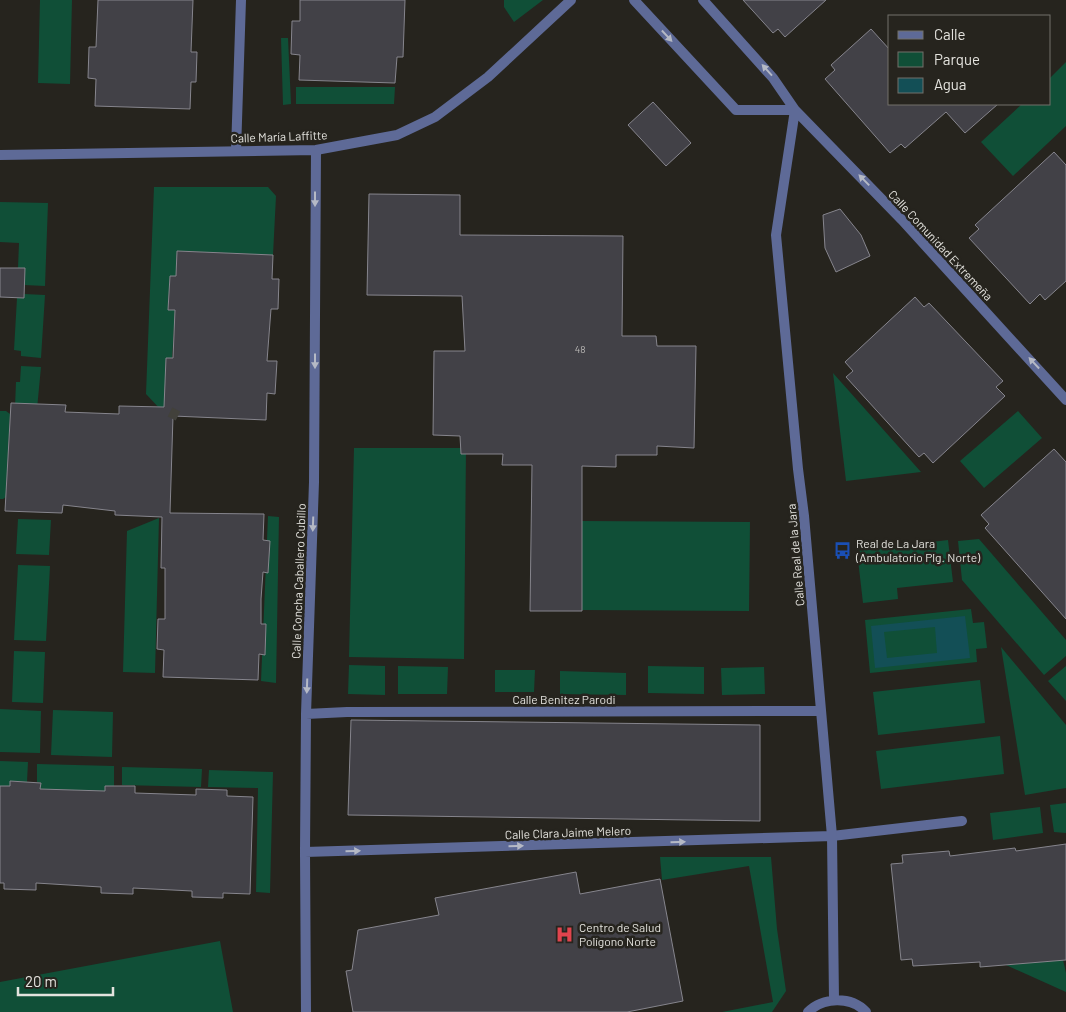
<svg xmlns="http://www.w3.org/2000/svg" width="1066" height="1012" viewBox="0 0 1066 1012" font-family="Barlow,sans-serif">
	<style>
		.green { fill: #104f37 }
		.water { fill: #134f56; fill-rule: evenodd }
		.building { fill: #424147; stroke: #86858d }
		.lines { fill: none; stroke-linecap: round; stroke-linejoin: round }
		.street-tunnel { stroke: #42413b; stroke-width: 10; stroke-dasharray: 10 5; stroke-linecap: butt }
		.lane { stroke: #5e6a97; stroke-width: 10 }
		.street { stroke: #5e6a97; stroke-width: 10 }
		.oneway { fill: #b5b9c5 }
		.labels { text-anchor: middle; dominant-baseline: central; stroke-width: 5; stroke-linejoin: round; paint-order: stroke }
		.number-label { font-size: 10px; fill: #bcbab8 }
		.street-label { font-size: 12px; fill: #e4e3de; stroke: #26241e }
		.poi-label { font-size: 12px; fill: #e4e3de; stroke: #26241e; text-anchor: start }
	</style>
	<rect width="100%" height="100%" fill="#26241e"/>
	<path class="green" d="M40,0H72L70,84L38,83Z
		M504,0H543L514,22L504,7Z
		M281,38H288L291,104L283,105Z
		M1066,62V126L1013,176L981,142L1022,104H1050V78Z
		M296,87H395L394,104H296Z
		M154,187H268L276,196L273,255L177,251L176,276H170L168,309L175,310L172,358H166L165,391L170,409L161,410L146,394Z
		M0,202L48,203L45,286L24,285L25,268H18L19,243L0,242Z
		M24,294L45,295L41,358L21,356V351L14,350L17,298H23Z
		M21,366L41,367L37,409L15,407L16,382H20Z
		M833,373L921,472L846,481Z
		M0,411H6L10,414L6,497L3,499H0Z
		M1018,411L1042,438L984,488L960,461Z
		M354,448H466L464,659L349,657Z
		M268,516L279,517L276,683L261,681Z
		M159,518L155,673L123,672L127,531Z
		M18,519L51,520L49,555L16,554Z
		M582,521L750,522L749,611L581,610Z
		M979,539L1066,640V656L1044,675L962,580L958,541Z
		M948,540L953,582L897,588L898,599L863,603L857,551Z
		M18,565L50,566L46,641L14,640Z
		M971,609L973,623L984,622L987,648L976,649L977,662L870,673L865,620Z
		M1001,647L1066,725V788L1025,795Z
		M14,651L45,652L43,703L12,702Z
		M349,665L385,666V695L348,694Z
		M398,666L448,667L447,694H398Z
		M648,666L704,667V694L648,693Z
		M1066,666V701L1048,681Z
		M764,667L765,694L722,695L721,668Z
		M495,670H535L534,692H495Z
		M560,671L626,673V695L560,694Z
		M980,680L985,723L878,735L873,692Z
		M0,709L41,711L40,753L0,752Z
		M53,710L113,712L112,757L51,755Z
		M1000,736L1004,774L881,789L876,751Z
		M0,761L28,762L27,782L11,781L10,786H0Z
		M37,764L114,766V786H105V791L40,789L41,783L37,782Z
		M122,767L202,769L201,787L122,785Z
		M209,770L273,772L270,893L256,892L258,788L208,787Z
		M1066,803V833L1054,832L1050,805Z
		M1040,807L1043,833L993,840L990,813Z
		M660,857H771L777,929L786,991L772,1012H722L773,1002L749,866L662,880Z
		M220,941L233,1012H0V982Z
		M1063,960L1066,973V992L1006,965Z"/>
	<path class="water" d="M965,616L970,658L875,668L871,626ZM935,627L937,653L887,658L884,632Z"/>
	<path class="building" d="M98,0H193L191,52H197L196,82H191L190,109L95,106L96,79L88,78L89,47H96Z
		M300,0H405L403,57H397L395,83L299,80L300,55L291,54L292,21H300Z
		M743,0H826L785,37L778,29L773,33Z
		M871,29L890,50V104H998L965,133L946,112L905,148L901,144L890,153L825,79L835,70L831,65Z
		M653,102L691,143L666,166L628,125Z
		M1054,152L1066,165V281L1045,300L1040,294L1030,304L969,238L979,229L975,225Z
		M369,194L460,195V235L623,236L622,336H656L657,346H696L694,448L657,446V455H616V467L582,466V611H530L532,465H502L503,454H461L460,436L433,435L434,351H465L462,296L367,295Z
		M840,209L861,235L870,256L836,272L825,248L823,215Z
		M177,251L273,255L272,279H279L278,309H271L267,361H277L275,394L267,393L266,420L173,416L170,513L264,514L263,540L270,541L268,573L263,572L261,599V624H266L265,655L259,654L258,680L163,677L164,650L157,649L158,619H165V568H161L162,517L115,515V511L63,505L62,513L5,511L11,403L66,405L65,412L119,414V406L164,407L166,358H173L175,310H168L170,276H176Z
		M0,268H25L24,298L0,297Z
		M915,297L924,307L929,303L1003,381L996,387L1005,396L933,463L924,453L919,457L846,377L853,371L845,362Z
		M1054,449L1066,462V619L985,528L989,524L981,515Z
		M351,720L760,725V821L348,815Z
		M10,781L41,783L40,789L105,791V786H135V793L196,795V789L227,790V796L253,797L250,894L223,893V898L192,897V891L133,888V894L101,893V887L36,883V890L4,889V883H0V786H10Z
		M1066,844V960L980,967V962L913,966L912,959L901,960L891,864L903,863L902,855L949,851L950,856L1015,848L1016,851Z
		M576,872L580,894L660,879L683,1001L627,1012H353L346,971L352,970L358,930L439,915L435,898Z"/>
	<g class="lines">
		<path class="street-tunnel" d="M170,412L178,416"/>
		<path class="lane" d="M236,151L241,0
			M832,836L962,821"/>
		<path class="street" d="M634,0L736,110H795
			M703,0L773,78L795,110L902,220L1066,400
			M795,110L776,235L798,469L804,516L832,836L834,1000
			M0,155L316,150L397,135L435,117L488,77L571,0
			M306,714L347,712L821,711
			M305,852L832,836
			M306,1012L305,852L306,714L314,482L316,150
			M808,1012C823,997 851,996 866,1012"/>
	</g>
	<defs><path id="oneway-solid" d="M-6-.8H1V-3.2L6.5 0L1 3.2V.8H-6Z" transform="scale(1.25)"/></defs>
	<g class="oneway">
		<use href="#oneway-solid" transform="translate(667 36) rotate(47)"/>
		<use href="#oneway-solid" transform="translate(767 70) rotate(-132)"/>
		<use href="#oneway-solid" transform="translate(864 180) rotate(-134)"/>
		<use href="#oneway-solid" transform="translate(315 199) rotate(90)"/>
		<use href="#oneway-solid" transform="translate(315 361) rotate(90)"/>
		<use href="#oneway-solid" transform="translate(1034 363) rotate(-133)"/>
		<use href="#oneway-solid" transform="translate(313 524) rotate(92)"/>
		<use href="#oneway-solid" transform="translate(307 686) rotate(92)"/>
		<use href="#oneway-solid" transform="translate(678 842) rotate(-2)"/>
		<use href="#oneway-solid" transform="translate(516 846) rotate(-2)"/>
		<use href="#oneway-solid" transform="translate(353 851) rotate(-2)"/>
	</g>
	<defs>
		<symbol id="bus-bare" viewBox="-9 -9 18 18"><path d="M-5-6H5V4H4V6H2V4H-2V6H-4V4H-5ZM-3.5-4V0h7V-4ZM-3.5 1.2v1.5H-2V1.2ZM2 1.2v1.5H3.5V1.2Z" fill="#1a4fb4" stroke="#26241e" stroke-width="2.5" paint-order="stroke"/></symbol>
		<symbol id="hospital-bare" viewBox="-9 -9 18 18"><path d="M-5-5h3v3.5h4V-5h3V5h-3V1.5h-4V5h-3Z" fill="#e0444e" stroke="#26241e" stroke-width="2.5" paint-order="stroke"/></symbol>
	</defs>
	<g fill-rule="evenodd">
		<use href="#bus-bare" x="830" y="538" width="25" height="25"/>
		<use href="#hospital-bare" x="552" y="922" width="25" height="25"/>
	</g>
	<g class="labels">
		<g class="number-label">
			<text x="580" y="349">48</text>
		</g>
		<g class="street-label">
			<text transform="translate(279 136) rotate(-2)">Calle María Laffitte</text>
			<text transform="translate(941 245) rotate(47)">Calle Comunidad Extremeña</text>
			<text transform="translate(795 555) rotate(-95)">Calle Real de la Jara</text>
			<text transform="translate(298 581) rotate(-88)">Calle Concha Caballero Cubillo</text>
			<text x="564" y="699">Calle Benitez Parodi</text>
			<text transform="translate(568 832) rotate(-2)">Calle Clara Jaime Melero</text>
		</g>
		<g class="poi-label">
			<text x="856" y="543">Real de La Jara<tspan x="856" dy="14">(Ambulatorio Plg. Norte)</tspan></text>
			<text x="579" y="927">Centro de Salud<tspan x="579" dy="14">Polígono Norte</tspan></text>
		</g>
	</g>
	<rect x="888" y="15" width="162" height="90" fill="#26241e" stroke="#72706b"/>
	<rect x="898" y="31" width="25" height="8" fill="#5e6a97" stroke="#72706b"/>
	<text x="934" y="40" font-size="15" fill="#e4e3de">Calle</text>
	<rect x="898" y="52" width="25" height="15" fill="#104f37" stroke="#72706b"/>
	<text x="934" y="65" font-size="15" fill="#e4e3de">Parque</text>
	<rect x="898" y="78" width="25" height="15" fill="#134f56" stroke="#72706b"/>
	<text x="934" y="90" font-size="15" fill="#e4e3de">Agua</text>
	<path d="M18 987v8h95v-8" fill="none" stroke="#e4e3de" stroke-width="2.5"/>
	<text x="25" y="987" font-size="15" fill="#e4e3de" stroke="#26241e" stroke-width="4" paint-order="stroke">20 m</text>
</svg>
